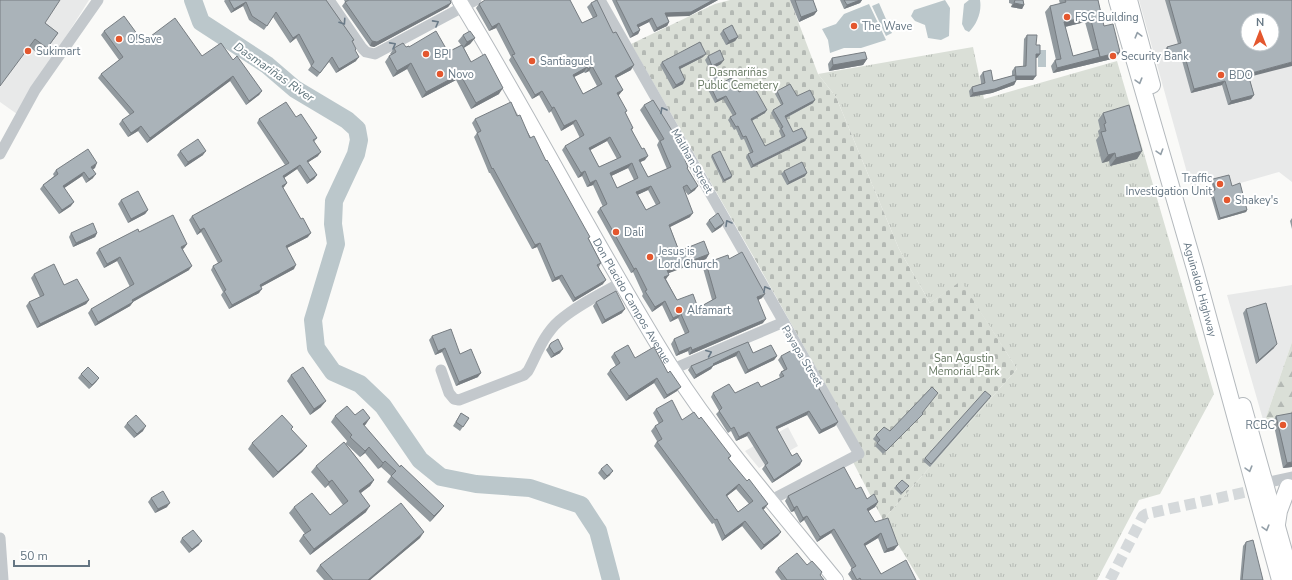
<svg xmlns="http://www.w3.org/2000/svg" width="1292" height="580" viewBox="0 0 1292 580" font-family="'Nunito Sans',sans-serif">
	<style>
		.built { fill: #e8e9e9; fill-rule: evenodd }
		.grass { fill: url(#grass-tufts) }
		.forest { fill: url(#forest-firs) }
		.cemetery { fill: url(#cemetery-stones) }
		.water { fill: #bbc7cb }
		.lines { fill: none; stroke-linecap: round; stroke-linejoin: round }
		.river { stroke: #bbc7cb; stroke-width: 18 }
		.minor-tunnel { stroke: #d5d9db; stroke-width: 11; stroke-dasharray: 11 5.5; stroke-linecap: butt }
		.major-casing { stroke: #b5babe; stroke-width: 16 }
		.highway-casing { stroke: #b4b9bd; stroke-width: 18 }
		.minor { stroke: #c3c8cc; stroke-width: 11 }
		.major { stroke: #fff; stroke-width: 14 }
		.highway { stroke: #fff; stroke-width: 16 }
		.wall { fill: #929a9f; fill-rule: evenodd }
		.shaded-wall { fill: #777d82 }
		.building { fill: #aab3b9; stroke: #777d82; fill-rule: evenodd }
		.oneway { stroke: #6a7a87 }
		.oneway2 { stroke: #939fa8 }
		.poi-dot { fill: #e4572e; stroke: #fff; stroke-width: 1.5 }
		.labels { text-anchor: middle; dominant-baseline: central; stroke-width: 4; stroke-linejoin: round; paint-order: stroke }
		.poi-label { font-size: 11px; fill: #657683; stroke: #fff; text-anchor: start }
		.park-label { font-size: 11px; fill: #687a64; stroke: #fff }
		.street-label { font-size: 11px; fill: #657683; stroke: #fff }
		.water-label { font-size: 12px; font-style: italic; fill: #60757c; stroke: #fff }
	</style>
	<defs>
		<pattern id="grass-tufts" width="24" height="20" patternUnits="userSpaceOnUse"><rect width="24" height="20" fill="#dadfd7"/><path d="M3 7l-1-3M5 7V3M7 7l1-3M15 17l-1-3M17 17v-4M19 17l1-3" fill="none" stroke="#b4b9b4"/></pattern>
		<pattern id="forest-firs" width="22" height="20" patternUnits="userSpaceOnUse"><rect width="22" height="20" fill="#dadfd7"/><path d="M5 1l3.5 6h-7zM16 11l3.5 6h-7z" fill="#b4b9b4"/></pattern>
		<pattern id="cemetery-stones" width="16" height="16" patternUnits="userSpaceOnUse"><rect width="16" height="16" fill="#dadfd7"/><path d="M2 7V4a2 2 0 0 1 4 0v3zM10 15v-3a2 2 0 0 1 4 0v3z" fill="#b4b9b4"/></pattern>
	</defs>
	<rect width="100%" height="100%" fill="#fafaf8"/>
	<path class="built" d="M0,0H89L17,114L0,102Z
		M1139,0H1292V182L1279,172L1230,186L1227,177L1191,187ZM1248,20H1272V44H1248Z
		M1292,285V342L1264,423L1227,295Z
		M788,427L798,446L759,468L745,451Z"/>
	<path class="grass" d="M973,47L984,99L1117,61L1214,394L1160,494L1139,500L1097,580H920L883,520L1017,369L961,282L930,303L899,249L836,97L818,74Z"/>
	<path class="forest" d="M1292,342V418L1264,423Z"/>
	<path class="cemetery" d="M730,0H790L818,74L836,97L899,249L930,303L961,281L1017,369L883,520L853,462L861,448L756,261L631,44L715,4Z"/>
	<path class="water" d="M945,0L950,8L949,36L941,40L928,38L925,25L915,21L911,16L914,10Z
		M969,0H980C982,12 977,24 969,32L965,30L962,24L964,4Z
		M879,3L892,33L886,36L872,6Z
		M869,4L886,40L861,48H844L830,53L828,40L822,29L836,24L844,14Z
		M1038,50H1046V67H1038Z"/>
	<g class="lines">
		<path class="river" d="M193,0L201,22L267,65L295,89L347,120L357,129L359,140L356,154L334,201L333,224L336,244L313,320L316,348L333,372L360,384L383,406L420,460L441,477L476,484L530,488L581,505L598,531L611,580"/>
		<path class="minor-tunnel" d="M1110,580L1143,516L1146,514L1255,490"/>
		<defs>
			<g id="major">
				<path id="s1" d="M459,0C533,121 597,248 672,368C720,443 780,511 836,580"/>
			</g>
			<g id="highway">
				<path id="s2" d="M1117,0L1195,269L1280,580"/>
				<path d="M1129,0L1152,85"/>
				<path d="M1243,406L1292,580"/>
				<path d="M1277,524L1279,511L1288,487"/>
			</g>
		</defs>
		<use href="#major" class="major-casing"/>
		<use href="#highway" class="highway-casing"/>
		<path class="minor" d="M329,0L362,48L366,52L375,54L476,0
			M600,0L859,454L771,500
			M0,154L35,90L98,0
			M673,369L784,322
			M441,370L449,393L454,399L459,400L524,375L528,371C537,354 544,334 559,321C577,305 601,294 622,282
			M1260,487L1265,483L1292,477
			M0,538L3,580"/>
		<use href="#major" class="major"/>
		<use href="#highway" class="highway"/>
	</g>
	<path class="wall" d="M225,0H326L354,40L352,42L355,51L356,61L336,73L329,62L317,77L308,70L311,66L296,38L290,43L273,17L264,30L249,20L243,6L231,13L224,1Z
		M344,0H450L451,3L448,7L374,47L370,46L342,6L345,2Z
		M612,0H718L689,16H667L669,22L667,26L654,32L649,22L639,27L640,30L638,34L630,38Z
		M790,0H813L817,11L814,15L799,22Z
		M840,0H862L860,3L844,9Z
		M1009,0H1023L1024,5L1022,9L1011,7L1012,4L1009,3Z
		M1059,0H1098L1104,26L1116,58L1053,73L1051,66L1055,60H1056L1045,12L1050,6L1060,4ZM1085,22L1093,51L1073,56L1065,27Z
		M1165,0H1292L1249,77L1254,95L1251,99L1228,105L1222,85L1191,93L1181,57L1167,61L1164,51L1167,47L1178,44Z
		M591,3L631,70L616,78L623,90L618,95L626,114L633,128L632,130L645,160L640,162L648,177L667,169L657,145L659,141L640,110L644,105L688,167L687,168L695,190L688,195L685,191L690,217L670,227L679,251L709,254L706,259L668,273L666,279L677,300L698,308L712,300L703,268L706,263L729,259L762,298L758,300L763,323L689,355L688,351L676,356L671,344L674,339L685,334L678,318L670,322L662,305L652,312L642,296L643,294L633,272L631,273L597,212L600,208L603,207L593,185L587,187L582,176L578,178L562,150L565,146L580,138L573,124L561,131L551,111L549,113L539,95L532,99L509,60L511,57L496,28L489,31L476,8L479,4L582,23L593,18L587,7ZM589,71L597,86L583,94L574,77L584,72L585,73ZM607,141L617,159L599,167L590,150ZM628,168L634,180L617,188L611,176ZM648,190L656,205L646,210L637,195Z
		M45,23L58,33L42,56L29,47Z
		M723,30L738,37L735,41L726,45L720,34Z
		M104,31L143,42L202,56L233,60L262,91L259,95L246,105L230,81L147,143L138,131L128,137L119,124L122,120L130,115L98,78L101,74L119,60L101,35Z
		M463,35L475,38L470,44L464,48L471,62L499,94L471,109L456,80L422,98L407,69L393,77L385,62L389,56L391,55L390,54L394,48L406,47L448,52L461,45L458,41Z
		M1027,35L1036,45L1040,54L1037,58H1036L1033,80H1016V81L1014,85L992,93L970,97L969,91L972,87L981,84L980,76L983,72L993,81L1012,76V71L1015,67H1023L1024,39Z
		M708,56L721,64L710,70L705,60Z
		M703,57L680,69L683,84L673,89L660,65L662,62Z
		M832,58L867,59L863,65L829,71L828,64Z
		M708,81L724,82L765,113L752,121L765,146L782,138L779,131L780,129L771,113L773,110L781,105L775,94L777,91L797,96L813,103L786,118L793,132L807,138L805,141L751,168L746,157L748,154L750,153L744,139L741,140L736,129L734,130L728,120L730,117L733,116L723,99L715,103L705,84Z
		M1103,113L1142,151L1137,159L1110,166L1109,161L1102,163L1096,140L1099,136L1098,131L1100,129L1098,120Z
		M517,116L546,161L589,239L601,263L599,267L603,284L573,302L559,279L552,282L537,247L532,249L490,173H489L474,137L477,133L472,123L475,119Z
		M296,117L317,138L314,142L318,156L308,162L317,175L314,179L307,184L297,169L284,178L287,183L283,188L308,237L287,248L294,269L261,287L259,293L229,309L221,295L223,292L211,270L213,266L218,263L201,232L197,235L189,220L192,216L285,165L257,123L259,119Z
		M180,151L203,155L185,167L177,155Z
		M712,155L732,176L731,178L723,182L711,157Z
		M95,168L92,169L93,178L86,183L82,176L64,188L71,206L59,214L40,189L43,185L54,176L53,174L56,170Z
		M784,171L805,176L787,185L781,174Z
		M1213,179L1232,186L1247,210L1246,212L1218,220L1210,193L1212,191H1214L1211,181Z
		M121,200L148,210L145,214L128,223L118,204Z
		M1292,218V229L1290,221Z
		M709,220L724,223L721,227L712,233L706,224Z
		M139,232L187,244L184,248L183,249L189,270L133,302L130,306L95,326L88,313L91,309L130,287L117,261L104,268L96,253L99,249Z
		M71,233H97L95,237L73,247L69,237Z
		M34,274L89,300L86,304L37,328L26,306L29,302L40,297L31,278Z
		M596,302L622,313L602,324L593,306Z
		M1246,309L1274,348L1256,364L1243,313Z
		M432,336L478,377L456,386L442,352L435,355L429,340Z
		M748,342L753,353L777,356L774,360L745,374L736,356L713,366L711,369L694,379L688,370L691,366Z
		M551,343L560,353L551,358L546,350Z
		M614,353L635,358L677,391L664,399L654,383L626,401L607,374L610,370L616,366L611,357Z
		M781,356L838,422L835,426L819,434L807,415L777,429L792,456L800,465L772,483L762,469L765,465L747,436L736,441L731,431L728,433L716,414L719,411L711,397L713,393H735L761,387L780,378L779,375L781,372L784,370L778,360Z
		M81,374L99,378L96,382L89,389L78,378Z
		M291,375L321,407L310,415L287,381Z
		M989,399L930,467L923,461L925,458Z
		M656,409L682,420L699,419L731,456L729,459L765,508L763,510L781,532L778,536L761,550L742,526L722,541L714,523L712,524L654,446L657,441L651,431L655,426L659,424L653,413ZM736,489L749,504L738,512L727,496Z
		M461,413L469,418L460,431L453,426Z
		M922,413L923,414L883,454L875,446L877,443L873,439L876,435L890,431Z
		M355,415L366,424L364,426L400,467L444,506L440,511L430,522L387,482L391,476L381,467L378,469L365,453L360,457L346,444L374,480L370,486L361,493L366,512L310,555L299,541L303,535L305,534L289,513L294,507L330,515L343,505L328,485L325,488L311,472L316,466L346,443L347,441L331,422L335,416Z
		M1276,416L1292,467L1283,468L1273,421Z
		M127,423L143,431L134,438L124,427Z
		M252,443L307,446L302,452L273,478L248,449Z
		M601,469L610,475L604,480L598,473Z
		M896,486H909L901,495L894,488Z
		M856,489L867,499L878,502L875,507L868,511L875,522L894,550L884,553L878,538L865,546L881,574L916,580H852L848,574L852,569L831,533L817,542L804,520L800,523L794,511L791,512L785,501L788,496Z
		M151,498L167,507L155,513L148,502Z
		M182,538L199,545L189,553L180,542Z
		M420,538L370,580H324L316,571L320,565Z
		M1246,542L1263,580H1240L1243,546Z
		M807,565L820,575L824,580H781L775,572L778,568Z"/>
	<path class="shaded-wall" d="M713,0H718L689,16L662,17L665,13Z
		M860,0H862L860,3L844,9L847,5Z
		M246,2L243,6L231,13L234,9Z
		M451,3L448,7L374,47L370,46L372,41Z
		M1014,3L1024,5L1022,9L1011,7Z
		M817,11L814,15L799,22L801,17Z
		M1090,16L1085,22L1060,28L1064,22Z
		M652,18L649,22L635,29L637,25Z
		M669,22L667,26L654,32L657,28Z
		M499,23L496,28L489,31L492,27Z
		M640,30L638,34L630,38L633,34Z
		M299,34L296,38L290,43L293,38Z
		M738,37L735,41L726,45L729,41Z
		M475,38L470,44L463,48L467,42Z
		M1120,52L1116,58L1053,73L1057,68Z
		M1184,53L1181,57L1167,61L1170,57Z
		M706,54L703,57L676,71L679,67Z
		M1036,54H1040L1037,58H1033Z
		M359,57L356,61L336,73L339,69Z
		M867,59L863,65L829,71L833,65Z
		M724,60L721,64L710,70L712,66Z
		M1292,62V66L1245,78L1248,74Z
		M411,63L407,69L393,77L397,71Z
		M634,65L631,70L612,80L615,76Z
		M592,66L589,71L585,73L588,69Z
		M587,67L584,72L570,79L573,75Z
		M460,74L456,80L422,98L426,92Z
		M233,76L230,81L147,143L150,138Z
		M1016,76H1036L1033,80H1013Z
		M685,80L683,84L673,89L676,85Z
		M1016,81L1014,85L992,93L970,97L973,93Z
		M1225,81L1222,85L1191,93L1194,89Z
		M503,88L499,94L471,109L476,103Z
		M623,90L619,95L614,98L617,93Z
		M262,91L259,95L246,105L249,101Z
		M542,91L539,95L532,99L535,95Z
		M1254,95L1251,99L1228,105L1231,101Z
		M726,96L723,99L715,103L717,100Z
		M815,100L813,103L783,119L785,116Z
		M554,107L551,111L549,113L552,108Z
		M767,110L765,113L749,122L751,119Z
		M576,120L573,124L561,131L564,126Z
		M141,126L138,131L128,137L131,133Z
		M610,137L607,141L585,153L589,148Z
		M807,138L805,141L751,168L753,165Z
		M206,151L203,155L185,167L188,162Z
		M1142,151L1137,159L1110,166L1116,158Z
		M321,152L318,156L304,165L307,161Z
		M1115,153L1109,161L1102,163L1108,155Z
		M648,156L645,160L636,164L639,160Z
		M97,163L95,168L89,172L91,167Z
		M632,163L628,168L607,178L610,173Z
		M300,165L297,169L281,180L283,176Z
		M585,171L582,176L578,178L581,173Z
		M84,172L82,176L60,191L63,186Z
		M807,173L805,176L787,185L789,182Z
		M96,174L93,178L86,183L89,179Z
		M317,175L314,179L307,184L310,180Z
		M732,176L731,178L723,182L724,180Z
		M596,180L593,185L587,187L590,183Z
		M287,183L284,187L279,190L282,186Z
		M651,186L648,190L633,197L636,192Z
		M698,186L695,190L688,195L691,191Z
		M74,202L71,206L59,214L62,210Z
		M148,210L145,214L128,223L131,219Z
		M1247,210L1246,212L1218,220L1220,218Z
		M693,213L690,217L666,229L669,225Z
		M724,223L721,227L712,233L715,229Z
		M204,228L201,232L197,235L200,230Z
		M97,233L95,237L73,247L76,243Z
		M311,233L308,237L283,250L286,246Z
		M540,243L537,247L532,249L535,245Z
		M187,244L184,248L179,251L181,247Z
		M709,254L706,259L664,275L667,270Z
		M120,257L117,261L104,268L107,264Z
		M296,265L294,269L257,289L260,285Z
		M192,266L189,270L129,304L132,300Z
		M636,268L633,272L631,273L634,269Z
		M562,275L559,279L552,282L555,278Z
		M669,275L666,279L661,282L664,277Z
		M606,280L603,284L573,302L575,298Z
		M262,289L259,293L229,309L232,305Z
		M765,294L762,298L754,302L757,297Z
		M89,300L86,304L37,328L40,324Z
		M665,301L662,305L652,312L655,307Z
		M133,302L130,306L95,326L98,322Z
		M625,309L622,313L602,324L605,320Z
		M681,314L678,318L670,322L673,318Z
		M766,319L763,323L689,355L692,350Z
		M1277,344L1274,348L1256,364L1259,360Z
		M691,347L688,351L676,356L679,352Z
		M445,348L442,352L435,355L438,351Z
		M563,349L560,353L551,358L554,354Z
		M739,351L736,356L713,366L711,369L694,379L696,375L713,364Z
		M777,356L774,360L745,374L748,370Z
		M481,373L478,377L456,386L459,382Z
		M99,378L96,382L89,389L92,385Z
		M657,378L654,383L626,401L629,396Z
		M681,387L677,391L664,399L667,395Z
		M326,401L321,407L310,415L314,409Z
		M809,411L807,415L773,431L776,427Z
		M370,418L366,424L359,430L363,424Z
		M838,422L835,426L819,434L821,430Z
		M146,426L143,431L134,438L137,434Z
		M749,432L747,436L736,441L739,437Z
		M307,446L302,452L273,478L278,472Z
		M369,447L365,453L360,457L365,451Z
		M385,461L381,467L378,469L383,463Z
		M802,461L800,465L772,483L774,480Z
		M1292,462V467L1283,468L1287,463Z
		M613,471L610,475L604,480L607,476Z
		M332,480L328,485L325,488L329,482Z
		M374,480L370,486L355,497L359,491Z
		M739,484L736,489L723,499L726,495Z
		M878,502L875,507L864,514L867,509Z
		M170,503L167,507L155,513L158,509Z
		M768,504L765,508L759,513L762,508Z
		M370,506L366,512L310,555L314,549Z
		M444,506L440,511L430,522L434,516Z
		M797,506L794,511L791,512L794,508Z
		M807,516L804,520L800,523L803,518Z
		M745,521L742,526L722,541L725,536Z
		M834,529L831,533L817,542L820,537Z
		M424,532L420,538L370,580H368Z
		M781,532L778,536L761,550L764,545Z
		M881,533L878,538L861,548L864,544Z
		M202,541L199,545L189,553L192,549Z
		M898,545L894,550L884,553L887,549Z"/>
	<path class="building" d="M0,0H60L45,23L58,33L47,48L35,39L0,86Z
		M229,0H326L354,40L352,41L356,49L355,50L359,57L339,69L332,57L320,73L311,66L314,62L299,34L293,38L276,12L267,26L252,16L246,2L234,9Z
		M349,0H450L451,3L377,42L372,41L345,2Z
		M485,0H570L582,23L597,16L591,3L597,0L613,33L616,32L634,65L615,76L623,90L617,93L627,111L625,112L633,128L631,129L642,149L644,148L648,156L639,160L648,177L671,167L660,141L664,139L644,105L653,100L674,134L688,167L687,168L698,186L691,191L687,185L683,187L693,213L669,225L679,251L704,241L709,254L667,270L669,275L664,277L677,300L693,294L698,308L716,298L706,263L728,255L729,259L742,252L765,294L757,297L766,319L692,350L691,347L679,352L674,339L689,332L681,314L673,318L665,301L655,307L645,291L647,290L636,268L634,269L600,208L607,204L596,180L590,183L585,171L581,173L565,146L584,135L576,120L564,126L554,107L552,108L542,91L535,95L512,55L515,54L499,23L492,27L479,4ZM592,66L602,84L583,94L573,75L587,67L588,69ZM610,137L621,157L599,167L589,148ZM632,163L638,178L617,188L610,173ZM651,186L660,203L646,210L636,192Z
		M616,0H713L691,12L665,13L669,22L657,28L652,18L637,25L640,30L633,34Z
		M795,0H813L817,11L801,17Z
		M844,0H860L847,5Z
		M1015,0H1023L1024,5L1014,3Z
		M1065,0H1098L1104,26L1113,24L1120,52L1100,57L1090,16L1064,22L1073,56L1098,49L1100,57L1057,68L1055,60L1061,59L1050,6L1066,2Z
		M1169,0H1292V62L1248,74L1254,95L1231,101L1225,81L1194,89L1184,53L1170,57L1167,47L1181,43ZM1248,20H1272V44H1248Z
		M124,16L143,42L175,18L202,56L221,43L233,60L237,56L262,91L249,101L233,76L150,138L141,126L131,133L122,120L134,112L101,74L123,57L104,31Z
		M732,25L738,37L729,41L723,30Z
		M436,31L448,52L462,45L471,62L485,54L503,88L476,103L460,74L426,92L411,63L397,71L389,56L396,52L394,48L403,43L406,47L409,46V47Z
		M470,31L475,38L467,42L463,35Z
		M1027,35H1037L1036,45H1040V54H1036V76H1016L1015,67L1026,66Z
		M700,42L706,54L679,67L685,80L676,85L662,62Z
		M720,50L724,60L712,66L708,56Z
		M865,52L867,59L833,65L832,58Z
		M991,70L993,81L1015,75L1016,81L995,89L973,93L972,87L985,83L983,72Z
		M720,74L724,82L731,78L739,92L753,85L767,110L751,119L765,146L785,136L781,128L783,127L773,110L783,104L777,91L790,84L797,96L810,90L815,100L785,116L793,132L802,128L807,138L753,165L748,154L753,152L746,136L743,137L738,126L736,127L730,117L736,114L726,96L717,100L708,81Z
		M286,102L296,117L301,114L317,138L313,140L321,152L307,161L317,175L310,180L300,165L283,176L287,183L282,186L301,219L303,218L311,233L286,246L296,265L260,285L262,289L232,305L224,291L226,290L213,266L222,261L204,228L200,230L192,216L289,163L259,119Z
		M511,102L517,116L520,115L530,138L534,136L546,161L547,160L586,230L590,237L588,238L601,263L597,265L606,280L575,298L562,275L555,278L540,243L535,245L493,168L492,169L477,133L481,131L475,119Z
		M1129,105L1142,151L1116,158L1115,153L1108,155L1101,132L1106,131L1104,124L1106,123L1103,113Z
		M198,139L206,151L188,162L180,151Z
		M88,149L97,163L91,167L96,174L89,179L84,172L63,186L74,202L62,210L43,185L58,174L56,170Z
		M720,151L732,176L724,180L712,155Z
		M802,162L807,173L789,182L784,171Z
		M1229,175L1232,186L1240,183L1247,210L1220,218L1212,191L1215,190L1213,179Z
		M138,191L148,210L131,219L121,200Z
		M718,213L724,223L715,229L709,220Z
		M173,215L187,244L181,247L192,266L132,300L133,302L98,322L91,309L134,284L120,257L107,264L99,249L138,229L139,232Z
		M93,223L97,233L76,243L71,233Z
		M54,264L64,285L77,279L89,300L40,324L29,302L44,295L34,274Z
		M616,291L625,309L605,320L596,302Z
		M1266,303L1277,344L1259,360L1246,309Z
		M451,329L460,354L471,349L481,373L459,382L445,348L438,351L432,336Z
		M558,339L563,349L554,354L549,346L551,343Z
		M748,342L753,353L771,345L777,356L748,370L739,351L713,364L714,365L696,375L691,366Z
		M628,345L635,358L654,347L668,373L670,371L681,387L667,395L657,378L629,396L610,370L620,363L614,353Z
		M796,348L838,422L821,430L809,411L776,427L792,456L797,453L802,461L774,480L765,465L768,463L749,432L739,437L734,427L731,429L719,411L722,408L713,393L729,384L735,393L758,382L761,387L784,376L781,372L787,369L781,356Z
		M88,367L99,378L92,385L81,374Z
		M303,367L326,401L314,409L291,375Z
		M932,387L938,393L922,413L923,414L886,451L877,443L880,440L876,435L884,427L890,431Z
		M985,391L991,396L931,464L925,458Z
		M672,400L682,420L694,412L699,419L701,417L731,456L728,458L747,481L749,479L768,504L762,508L781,532L764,545L745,521L725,536L717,519L715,520L657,442L662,439L655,426L663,421L656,409ZM739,484L753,501L738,512L726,495Z
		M347,406L355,415L363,409L370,418L363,424L400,467L401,465L444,506L434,516L391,476L396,471L385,461L383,463L369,447L365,451L350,437L352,435L335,416Z
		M461,413L469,418L463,427L456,422Z
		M1292,413V462L1287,463L1276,416Z
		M136,415L146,426L137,434L127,423Z
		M282,415L293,427L291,429L307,446L278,472L252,443Z
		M344,442L374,480L359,491L370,506L314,549L303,535L311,530L294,507L312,493L330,515L348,501L332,480L329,482L316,466Z
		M607,464L613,471L607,476L601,469Z
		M844,467L856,489L861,487L867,499L874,494L878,502L867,509L875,522L888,518L898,545L887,549L881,533L864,544L881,574L906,560L916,580H861L860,578L857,580L851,569L856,566L834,529L820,537L807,516L803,518L797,506L794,508L788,496Z
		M902,480L909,486L902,493L896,486Z
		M163,491L170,503L158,509L151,498Z
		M401,503L424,532L368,580H333L320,565Z
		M193,530L202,541L192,549L182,538Z
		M1253,540L1263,580H1242L1246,542Z
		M797,553L807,565L812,561L822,572L820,575L824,580H787L778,568Z"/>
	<defs><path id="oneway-chevron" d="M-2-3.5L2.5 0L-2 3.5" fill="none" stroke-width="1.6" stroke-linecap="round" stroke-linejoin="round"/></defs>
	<g class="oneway">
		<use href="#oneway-chevron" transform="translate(343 22) rotate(56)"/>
		<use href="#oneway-chevron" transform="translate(436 23) rotate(-29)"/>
		<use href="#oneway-chevron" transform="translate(393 45) rotate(-28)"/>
		<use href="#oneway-chevron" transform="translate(663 110) rotate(-119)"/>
		<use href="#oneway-chevron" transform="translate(728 223) rotate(-120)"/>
		<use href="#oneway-chevron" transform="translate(766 289) rotate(-119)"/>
		<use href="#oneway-chevron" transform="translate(709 353) rotate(-23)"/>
	</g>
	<g class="oneway2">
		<use href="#oneway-chevron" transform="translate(1138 35) rotate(-105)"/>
		<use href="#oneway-chevron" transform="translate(1139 81) rotate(74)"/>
		<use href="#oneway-chevron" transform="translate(1160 152) rotate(73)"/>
		<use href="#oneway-chevron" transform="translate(1249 469) rotate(74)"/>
		<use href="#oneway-chevron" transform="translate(1266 528) rotate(74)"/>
	</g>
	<g class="poi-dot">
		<circle cx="1067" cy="17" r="4"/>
		<circle cx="854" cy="26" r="4"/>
		<circle cx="119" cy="39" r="4"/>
		<circle cx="28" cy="51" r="4"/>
		<circle cx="426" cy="54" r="4"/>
		<circle cx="1113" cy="56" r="4"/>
		<circle cx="532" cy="61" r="4"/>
		<circle cx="440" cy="74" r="4"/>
		<circle cx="1221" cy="75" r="4"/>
		<circle cx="1220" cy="184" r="4"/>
		<circle cx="1227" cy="200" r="4"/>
		<circle cx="616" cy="232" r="4"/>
		<circle cx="650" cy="257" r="4"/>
		<circle cx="679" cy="310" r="4"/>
		<circle cx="1283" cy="425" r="4"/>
	</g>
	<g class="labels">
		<g class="poi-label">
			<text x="1075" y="17">FSC Building</text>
			<text x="862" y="26">The Wave</text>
			<text x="127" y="39">O!Save</text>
			<text x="36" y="51">Sukimart</text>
			<text x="434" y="54">BPI</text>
			<text x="1121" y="56">Security Bank</text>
			<text x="540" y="61">Santiaguel</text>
			<text x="448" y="74">Novo</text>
			<text x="1229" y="75">BDO</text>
			<text x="1212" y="178" text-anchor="end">Traffic<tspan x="1212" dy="13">Investigation Unit</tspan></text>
			<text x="1235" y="200">Shakey's</text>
			<text x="624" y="232">Dali</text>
			<text x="658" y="251">Jesus is<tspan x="658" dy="13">Lord Church</tspan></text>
			<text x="687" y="310">Alfamart</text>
			<text x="1275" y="425" text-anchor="end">RCBC</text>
		</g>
		<g class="park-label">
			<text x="738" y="72">Dasmariñas<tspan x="738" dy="13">Public Cemetery</tspan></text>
			<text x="964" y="358">San Agustin<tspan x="964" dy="13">Memorial Park</tspan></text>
		</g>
		<g class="street-label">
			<text transform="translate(692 161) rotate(60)">Malihan Street</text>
			<text stroke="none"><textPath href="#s2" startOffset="301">Aguinaldo Highway</textPath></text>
			<text stroke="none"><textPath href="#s1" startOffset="347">Don Placido Campos Avenue</textPath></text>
			<text transform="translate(802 356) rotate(59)">Payapa Street</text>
		</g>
		<g class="water-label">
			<text transform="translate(274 72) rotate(35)">Dasmariñas River</text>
		</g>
	</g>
	<g transform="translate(1260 32)"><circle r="19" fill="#ffffff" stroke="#c1c8cd"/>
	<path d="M0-3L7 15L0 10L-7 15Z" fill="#e4572e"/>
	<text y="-6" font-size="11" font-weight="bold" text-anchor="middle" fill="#657683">N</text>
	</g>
	<path d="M14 560v6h75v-6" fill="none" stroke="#657683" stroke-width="2"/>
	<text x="20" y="560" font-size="12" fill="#657683" stroke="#ffffff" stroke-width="3" paint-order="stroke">50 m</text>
</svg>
